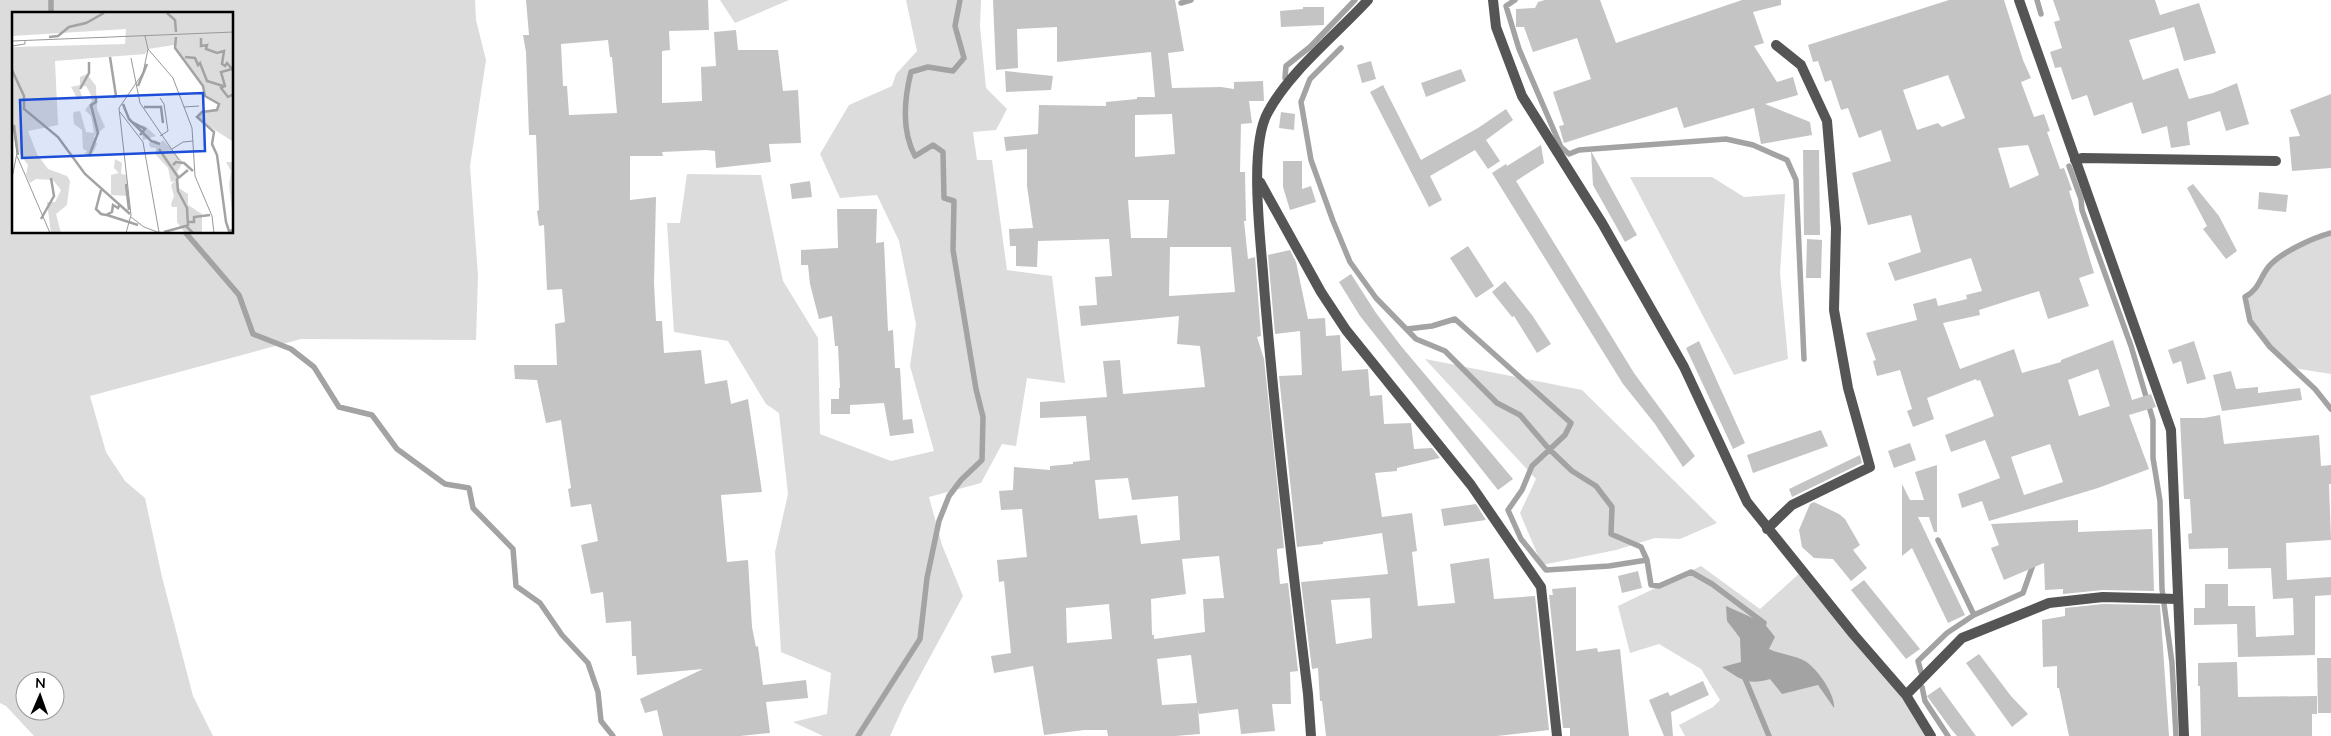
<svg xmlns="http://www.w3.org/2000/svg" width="2331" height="736" viewBox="0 0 2331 736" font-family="Mulish,sans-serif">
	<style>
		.green { fill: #dcdcdc; fill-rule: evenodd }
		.water { fill: #a3a3a3 }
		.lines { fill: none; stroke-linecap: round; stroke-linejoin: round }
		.stream { stroke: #a3a3a3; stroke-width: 5.5 }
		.building { fill: #c4c4c4; fill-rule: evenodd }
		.minor { stroke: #555; stroke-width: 10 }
		.tertiary { stroke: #555; stroke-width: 10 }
		.inset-river { fill: none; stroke: #a3a3a3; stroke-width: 2.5 }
		.inset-road { fill: none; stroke: #999; stroke-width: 1 }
		.view { fill: #1d4ed8; fill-opacity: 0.15; stroke: #1d4ed8; stroke-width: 2.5 }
		.inset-edge { fill: none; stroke: #000; stroke-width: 2.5 }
	</style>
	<rect width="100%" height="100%" fill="#fff"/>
	<path class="green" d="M0,0H475L476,20L486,60L470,166L478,276L476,340L301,339L90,396L106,452L125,481L145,498L162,577L193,696L213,736H34L6,706L0,703ZM14,14H232V232H14ZM25,681H55V711H25Z
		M720,0H789L735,23Z
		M906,0H981L980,26L986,88L1007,109L996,130L973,132L977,160H992L1007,270L1052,276L1065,383L1027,378L1016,446L1002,444L981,483L929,497L942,545L963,596L903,707L890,736H823L793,722L827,714L831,673L781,652L775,552L788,494L779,413L766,404L728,341L674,332L667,223H680L687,174L761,175L783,281L818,338L820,434L891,461L934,451L910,366L916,324L899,241L877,195L840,198L820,154L849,105L892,86L896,74L917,51Z
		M1630,177H1712L1744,197L1785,194L1780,273L1788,359L1734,375Z
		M2331,234V374L2293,368L2270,347L2250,321L2245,297C2261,288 2260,275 2271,264C2284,251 2314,238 2331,234Z
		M1425,359L1582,390L1717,523L1680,539L1655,538L1616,550L1542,565L1520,513L1536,479Z
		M1701,566L1760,609L1802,571L1854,635L1931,736H1685L1679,725L1713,707L1720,700L1701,669L1659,644L1630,653L1618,606Z"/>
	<path class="water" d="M1726,606L1764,623L1775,637L1769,649C1780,654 1792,655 1803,660C1816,666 1836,695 1834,708L1818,685L1782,694L1770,679C1748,686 1740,679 1722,667L1741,662L1740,638L1727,621Z"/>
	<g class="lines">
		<path class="stream" d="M1515,0L1506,6L1519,49L1561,147L1569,154L1579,150L1726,139L1753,145L1787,160L1796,180L1804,359
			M2037,0L2041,14
			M1181,3L1191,0
			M51,14V0
			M1341,48L1310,79L1301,102L1311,160L1333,221L1350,262L1376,298L1416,339L1445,351L1497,403L1520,415L1549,449L1572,471L1596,486L1612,507L1611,534L1641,547L1647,560L1651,585L1659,586L1691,572L1712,584L1764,623
			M1285,78L1286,66L1310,47L1355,0
			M2069,166L2081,199L2082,210L2131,346L2153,420V458L2160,501L2162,589L2172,663L2176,736
			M185,232L239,295L253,334L291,349L314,367L339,407L372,415L397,449L445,484L469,488L473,508L513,549L516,586L540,603L562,635L588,663L598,692L601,721L613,736
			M2331,233C2313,238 2284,251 2271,264C2260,275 2261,288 2245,297L2250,321L2270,347L2315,389L2331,409
			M1407,329L1432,326L1455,319L1571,423L1565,435L1532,466L1522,490L1508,510L1521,539L1546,570L1609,566L1647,560
			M1938,540L1974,615L2023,593L2034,562
			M1921,672L1918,661L1947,633L1974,615
			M1744,676L1769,736
			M1922,687L1925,701L1948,736
			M858,736L920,639L927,578L939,521L949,496L961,480L982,460L983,417L976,389L953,250L954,201L944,198L943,152L933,145L915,156C901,130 904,100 911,72L928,67L953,71L964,58L955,26L960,0"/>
	</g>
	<path class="building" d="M526,0H708L709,30L669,31L670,50L662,51V103L702,101L701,67L716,66L714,32L736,30L738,50H778L783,91L798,90L801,143L769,144L771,162L716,168L715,151L706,150L662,152L663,156H630V200L656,197L654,283L656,321H662L664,353L701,350L705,384L727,380L731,404L748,399L762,492L721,495L727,562L748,560L752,627L756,647L758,646L763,685L806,680L808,698L766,702L770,733L740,736H663L657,710L645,713L640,699L703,669L637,675L636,656H632L631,621L606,623L603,592L591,594L581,545L598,541L591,504L571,507L568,489L571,488L561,420L546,423L537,380L515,379L514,365H557L555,324L565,322L562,289L547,290L544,225L539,226L537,211L539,210L536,135H529L526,52L523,35H529ZM608,40L610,57H612L617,113L569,115L567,86H563L561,44Z
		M993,0H1175L1184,51L1168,53L1172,88L1221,87L1234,89V82L1263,81L1264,101H1249L1252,123L1241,124L1240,172H1245L1246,221H1244L1248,259L1255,257L1261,336L1257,337L1264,359L1284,548L1277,549V551L1280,584L1288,583L1298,671L1290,672L1291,704H1272L1275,731L1241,734L1238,709L1199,714L1198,707L1200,734L1175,736H1108L1107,730H1084L1044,735L1033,666L994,673L991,656L1011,653L1004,581L999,582L997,560L1027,557L1022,509L1001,510L999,491L1013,490L1014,467L1050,470V466L1073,464V462L1090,460L1086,416L1040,418V402L1107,397L1103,361L1120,360L1123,394L1205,387L1200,346L1177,344L1179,316L1081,326L1079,306L1097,305L1095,277L1112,276L1109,239L1038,241L1037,267L1016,266V246H1010L1009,229L1033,228L1027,186V149L1006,151L1004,137L1038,134L1039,105L1106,106V102L1137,99V97H1155L1151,52L1057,62V27L1017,29L1018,68L996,70ZM1172,114L1175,154L1135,157V115ZM1128,200H1169L1167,238H1131ZM1170,247H1231L1235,292L1169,296ZM1128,478L1132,500L1178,496L1180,540L1141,544L1137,515L1099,519L1095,480ZM1219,556L1224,598L1203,599L1205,632L1154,639V635H1152L1151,599L1186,594L1182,559ZM1109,604L1112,639L1067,643L1066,608ZM1191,655L1197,703L1162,705L1157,659Z
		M1545,0H1600L1616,43L1742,0H1781V5L1753,12L1764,43L1754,46L1777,82L1793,77L1798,95L1765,104L1810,122L1812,135L1761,144L1754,108L1684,128L1677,107L1564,143L1559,126L1564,125L1553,92L1591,79L1577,38L1533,52L1524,27H1516V9L1535,8L1538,2Z
		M1949,0H2004L2023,60L2031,78L2021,82L2034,117L2044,114L2050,131L2047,132L2060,169L2064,168L2072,190L2069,191L2094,273L2079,278L2089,306L2048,319L2039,291L1979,310L1980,315L1943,323L1960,369L2014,349L2022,373L2061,362V360L2113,340L2132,400L2151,394L2156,407L2129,415L2149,469L2098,488L1989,521L1982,501L1962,508L1958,494L2000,478L1985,440L1951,452L1945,435L1994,416L1980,380L1977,381L1976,379L1927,398L1934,419L1913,427L1907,411L1912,409L1900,370L1877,376L1873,361L1876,360L1866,333L1917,320L1913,304L1936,298L1938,306L1967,299L1966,295L1982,291L1971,258L1895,281L1888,263L1921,252L1911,215L1868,225L1852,173L1891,161L1881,130L1859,138L1848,108L1841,110L1831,80L1825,82L1818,61L1813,62L1808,45ZM1948,75L1965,118L1942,127L1938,123L1917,130L1903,90ZM2028,145L2039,175L2010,188L1998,148ZM2098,369L2110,406L2079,416L2068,380ZM2050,444L2063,482L2024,495L2011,457Z
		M2053,0H2155L2160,15L2199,3L2216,53L2184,61L2174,27L2129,40L2143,80L2178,68L2189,99L2213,93L2237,83L2249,124L2226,131L2220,111L2187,122L2190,145L2171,148L2167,126L2142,134L2132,102L2094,116L2087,95L2072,100L2061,67L2055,68L2050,52L2062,48L2054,22L2060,20Z
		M1303,7H1324V25L1281,27L1280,11L1303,9Z
		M1371,61L1376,79L1362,83L1357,65Z
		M1461,69L1466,81L1426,97L1421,83Z
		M1005,71L1053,76L1051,90L1006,92Z
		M1383,85L1421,160L1478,128L1506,109L1513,120L1486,140L1500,161L1488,169L1475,150L1430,176L1442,200L1429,207L1370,92Z
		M2331,94V168L2292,171L2289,137L2300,136L2290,110Z
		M1281,112L1295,114L1294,130L1279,128Z
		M1541,145L1544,163L1516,181L1634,373L1695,456L1683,467L1655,424L1623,384L1492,173L1506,164L1507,166Z
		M1803,150H1819L1820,235H1804Z
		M1591,151L1637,235L1625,242L1593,185Z
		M1283,161H1302V189L1311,186L1316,202L1290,210L1283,187Z
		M810,181L812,197L792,199L790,184Z
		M2193,184L2219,216L2237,251L2226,259L2203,229L2207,226L2187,188Z
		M2259,192L2288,195L2286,212L2258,209Z
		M837,209H877L876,243L884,242L888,331L893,330L895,368H900L903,420L912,419L914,433L890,436L884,403L850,405V414H831V399H839V388H840L838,346H835L832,316L819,319L810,284L808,265H801V250L838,248Z
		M1807,239L1822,240L1821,278H1806Z
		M1468,246L1494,286L1476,298L1450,258Z
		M1290,250L1296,262L1308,319L1325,318L1326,336L1340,335L1342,371L1368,369L1370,396L1382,395L1384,424L1411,423L1414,449L1432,448L1440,458L1397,468V471L1375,473L1382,517L1412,513L1417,551L1412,552L1418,606L1455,603L1450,564L1489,558L1494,599L1535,596L1549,730L1497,736H1326L1322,701H1320L1318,668L1312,669L1301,582L1388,574L1382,533L1323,542V544L1297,547L1279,376L1302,375L1300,331L1275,334L1268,255ZM1370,598L1372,638L1336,644L1331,600Z
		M1351,274L1376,313L1401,346L1513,479L1498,490L1360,316L1339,282Z
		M1505,281L1532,315L1551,344L1537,353L1514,316L1512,317L1492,292Z
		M1699,341L1745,443L1733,449L1686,348Z
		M2194,341L2206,379L2187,384L2181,361L2173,364L2168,350Z
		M2231,371L2236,389L2258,387V393L2300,388L2302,400L2222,411L2213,375Z
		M2220,415L2224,444L2319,435L2321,466L2331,465V484H2329L2331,540L2286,543L2287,580L2331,577V595L2315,596V655L2238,657L2237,624L2194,625V608H2205V584H2228V606H2255L2256,637L2294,635L2293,598L2273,599L2271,568L2228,569V548L2189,549L2188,534L2192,533L2190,499H2184L2180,418H2204Z
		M1821,430L1828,446L1753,473L1747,455Z
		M1910,443L1916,460L1894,468L1888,451Z
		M1860,455L1862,463L1792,497L1789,489Z
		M1937,465V532H1934L1929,517H1918L1965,615L1948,623L1912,548L1902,556V484L1910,500H1924L1915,472Z
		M1814,502L1839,514L1845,519L1860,545L1853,550L1867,568L1851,581L1833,559L1814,558L1802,547L1799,530L1810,504Z
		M1476,504L1486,520L1444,526L1441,509Z
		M2078,520V532L2152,529L2154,591L2103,590L2063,594V589L2045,590L2044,563L2004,580L1991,548L1999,545L1991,524Z
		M1638,571L1642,588L1622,593L1618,576Z
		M1864,580L1920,649L1906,659L1851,590Z
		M1576,587V651L1597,648L1598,652L1620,649L1629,736H1570V728H1563L1549,595H1553L1552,589Z
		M2103,604L2160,605L2169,736H2069L2059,688H2057V666L2043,667L2042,620L2065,616V608Z
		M1979,654L2011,696L2028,714L2012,727L1966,663Z
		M2317,658H2331V713H2318Z
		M2237,662L2238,697L2317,696V714H2312V736H2201L2200,686H2198V663Z
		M1703,681L1709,695L1671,712L1673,736H1664L1649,700L1668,692L1670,696Z
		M1940,687L1976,736H1957L1951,729L1927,696Z"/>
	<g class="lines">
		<path class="minor" d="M1493,0L1496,27L1522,96L1602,223L1684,367L1747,502L1854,635L1906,695L1931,736
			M2075,160L2082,158L2276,161
			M1260,182L1321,292L1346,330L1471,485L1541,587L1557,736
			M1767,529L1792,505L1870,467L1848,388L1834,310L1836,228L1827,121L1801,65L1776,45
			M1906,695L1962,638L2049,603L2103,597L2178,599
			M1311,736L1308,694C1291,554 1274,414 1263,273C1260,234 1249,146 1268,112C1290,71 1336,35 1368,0"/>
		<path class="tertiary" d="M2019,0L2171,430L2184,736"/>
	</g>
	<g transform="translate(12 12)">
		<rect width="221" height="221" fill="#fff"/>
		<path d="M0,1H221V144L220,129L186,107L190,100L205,98L207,92L193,84L191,74L162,33L136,37L133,42L43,49L46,113L16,119L25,142L36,157L55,164L58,169L55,193L44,202L49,221H39L35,190H43L49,178L41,168L24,167L18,171L14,163L16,153L8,142L0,108V35L113,32L114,17L0,24ZM75,62L84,74L85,97L93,115L82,124L85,132L79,145L72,142L75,139L71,137L70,118L62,112L61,103L62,100L68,99L74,120L82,121L79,104L73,98L80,89L78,81L74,74L67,75L70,85L66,88L59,75L68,73V65ZM121,112L133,114L144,124L131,128L130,121ZM143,128L148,131L151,128L171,150L165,160L168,165L166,167L167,176L176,182V193L190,202V221H173L165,210V195H160L159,192L162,184L159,173L163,169L159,170L156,156L144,143V136L138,135L137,131ZM103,147L110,151L109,162L115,163V184L99,183V163L107,161L102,156ZM214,150H221V207L217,173L219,159Z" fill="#dcdcdc"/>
		<path class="inset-river" d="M155,1L163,8L164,20M37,25L46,24L57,15L74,11L92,1M164,25L163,36L191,74L193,84L207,92L205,98L190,100L185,105L202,120L200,132L205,143L214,210L217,219L222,218M189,26V34L195,33L194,37L205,41L212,39L210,52L213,54L215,51L220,57L209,60L213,74L209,76L216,85L222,82M98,45L104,84L101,85M173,45L183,46L186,53L188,51L195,69L211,74M0,58L12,84V97L46,125L73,162L118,202M126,74L135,52M68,77L77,61V50M111,92L117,107L139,129L148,132M132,95H149L151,111M120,110L133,117L128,123M2,113L6,143M147,137L166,165M77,144L86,121L79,93L84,90V84M161,153L164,150L172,151L181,159M176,158L165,167L166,179L175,196L176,214M114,172L117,198M89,178L84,197L89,202L94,203L100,200L101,193L106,196L108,192M95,203L126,213M29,207L42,184L39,166M177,210H182V205L198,203M152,220L174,214L181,221"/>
		<path class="inset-road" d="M133,24L136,37L161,66L180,116L183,164L200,204L202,221M0,29L222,20M0,34L13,32V29M119,46L128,91L167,148M148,86L152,92L156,119L148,124M172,95L187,94M108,100L131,130L147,220M0,108L5,141L0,166M160,137L171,130L181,129M5,144L38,221M119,205L132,215L148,221M114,221L119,203L107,96L131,61L136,37"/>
		<path class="view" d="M191,81L193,139L10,146L8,88Z"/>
		<rect width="221" height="221" class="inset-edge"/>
	</g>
	<g transform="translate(40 696) rotate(2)"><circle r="24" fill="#ffffff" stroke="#999999"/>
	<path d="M0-4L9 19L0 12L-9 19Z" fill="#000000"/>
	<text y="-8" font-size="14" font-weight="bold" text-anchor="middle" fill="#000000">N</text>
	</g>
</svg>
